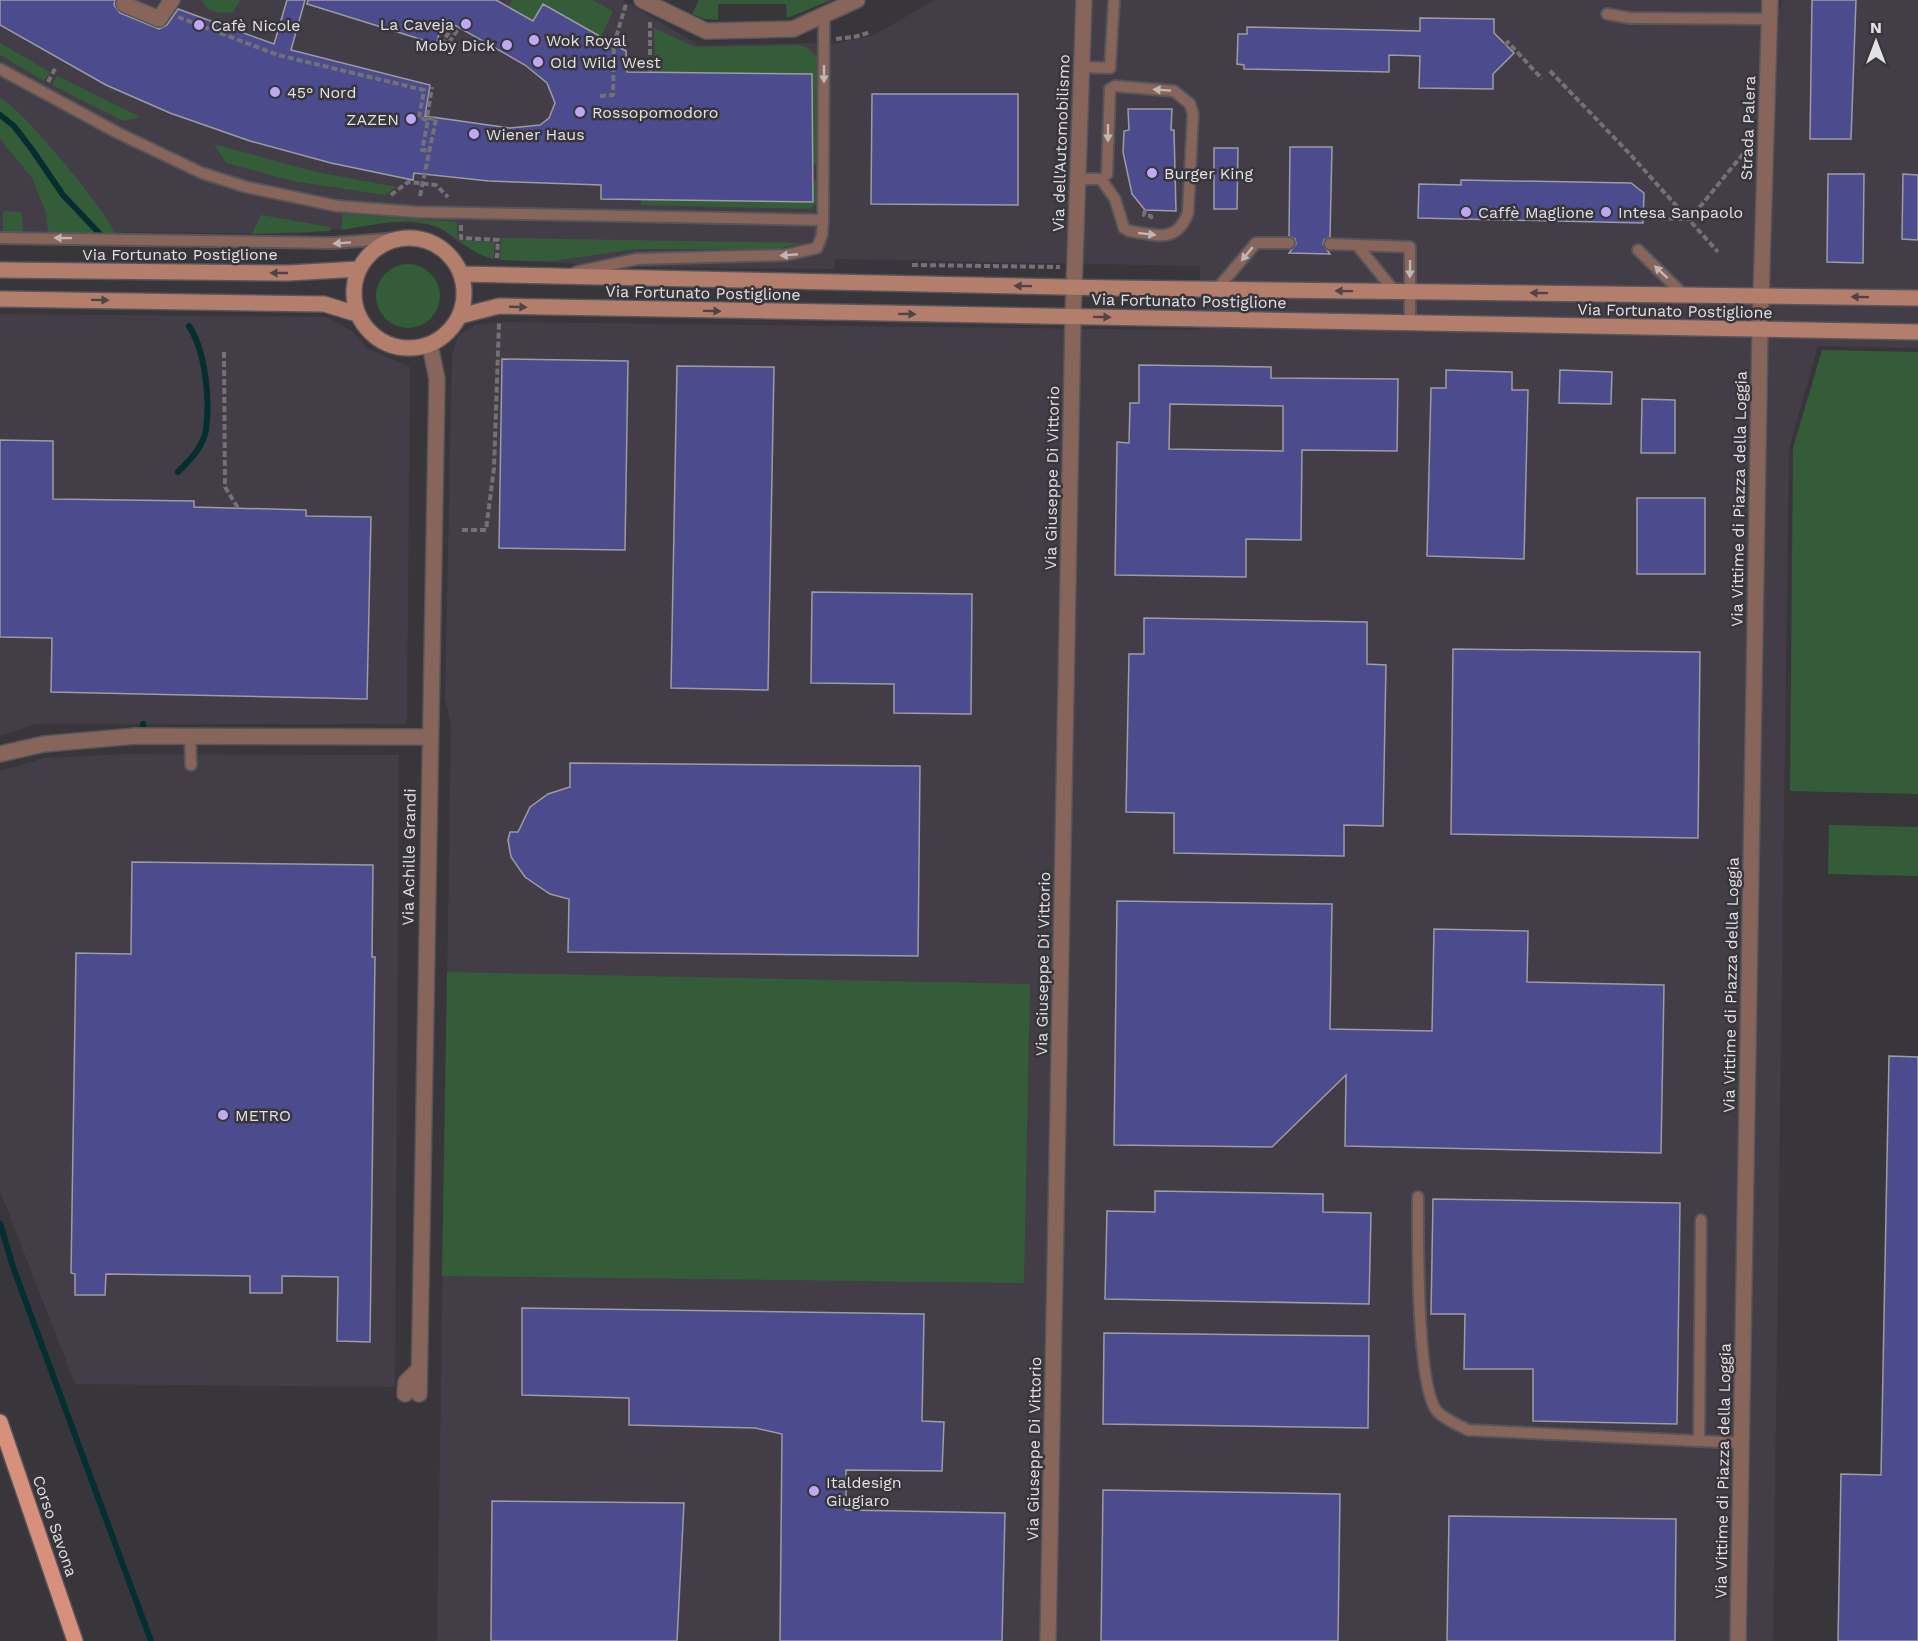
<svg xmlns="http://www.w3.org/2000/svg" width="1918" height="1641" viewBox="0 0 1918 1641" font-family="'Work Sans',sans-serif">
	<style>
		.built { fill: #423d47 }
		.green { fill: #355c38 }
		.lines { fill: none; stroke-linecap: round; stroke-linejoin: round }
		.stream { stroke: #052e31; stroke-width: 6 }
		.building { fill: #4c4b8e; stroke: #9c9ca2; stroke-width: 1.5; fill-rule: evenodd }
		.lane-casing { stroke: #575559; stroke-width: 14 }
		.street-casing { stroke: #575559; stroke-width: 18 }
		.secondary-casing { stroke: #575559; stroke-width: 18 }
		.primary-casing { stroke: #575559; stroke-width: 18 }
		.path { stroke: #737175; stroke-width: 4; stroke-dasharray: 6 3; stroke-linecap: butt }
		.lane { stroke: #88655b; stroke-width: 10 }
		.street { stroke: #88655b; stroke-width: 15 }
		.secondary { stroke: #b47e6d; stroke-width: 15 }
		.primary { stroke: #d6907b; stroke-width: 15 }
		.oneway { fill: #c2b6b4 }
		.oneway2 { fill: #514445 }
		.poi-dot { fill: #bea9f4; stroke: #38363b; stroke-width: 2 }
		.labels { text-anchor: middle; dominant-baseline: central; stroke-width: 5; stroke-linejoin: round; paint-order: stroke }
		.poi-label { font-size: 16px; fill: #e2e1e4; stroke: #38363b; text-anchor: start }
		.street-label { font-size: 16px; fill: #e2e1e4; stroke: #38363b }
	</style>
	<rect width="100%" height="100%" fill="#38363b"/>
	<path class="built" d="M0,0H622L699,45L838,43L874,35L935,0H1761V6L1782,7V0H1918V348L1818,346L1789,448L1773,1641H437L451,725L445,699L452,355L458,336L475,325L499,322L1199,330L1200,266L834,259V269L639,267L515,261L489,258L458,242L441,229L426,224L393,222L298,234L122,232L121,243H0Z
		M0,314L327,317L352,331L367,348L410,367L407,724H36L0,736Z
		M125,754L399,755L395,1387L75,1384L0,1191V771L44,758Z"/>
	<path class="green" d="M201,0H240L233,12C219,14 208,13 201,0Z
		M512,0H592L613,11L601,37L544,4L533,21L508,7Z
		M699,0H831L787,18L786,4H718V20L705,19L692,14Z
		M654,28L695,47L798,45L808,48L817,57L818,164H813L812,74L655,72Z
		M0,43L50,72L44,81L0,55Z
		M57,76L141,117L123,121L52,85Z
		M0,98C23,109 105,209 115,233H48L46,212L32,178L0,139Z
		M214,144L312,171L396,187L385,195L293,181L226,163Z
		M818,180V201L810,209L641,205V199L812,202L813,181Z
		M3,211L22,212L23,233H3Z
		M343,214L457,222L458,240L494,242V259C473,255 459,239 442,229C413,214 371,225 341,230Z
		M261,215L331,227L330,231L252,234Z
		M501,238L803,243L777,249H635L553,261L500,260Z
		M376 296a32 32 0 1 1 64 0a32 32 0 1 1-64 0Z
		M1822,350L1918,352V794L1790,791L1793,448Z
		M1829,825L1918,827V876L1828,874Z
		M447,972L1030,984L1024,1283L442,1276Z"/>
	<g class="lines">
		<path class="stream" d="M0,115L14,126L33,151L63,195L100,234
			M178,472C190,460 203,447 206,430C210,400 206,352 189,326
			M142,736L143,724
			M0,1223L13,1267L151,1641"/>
	</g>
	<path class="building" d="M0,0H115L114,5L120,13L159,29L167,25L178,9L274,44L287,0H305L291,50L430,85L425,116L510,128L540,125L549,118L555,103L547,83L525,65L444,19L436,44L307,4L308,0H496L533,21L543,4L626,51L627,72L812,74L813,202L601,199V185L489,181L414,173L413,180L331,163L250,141L170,113L106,85L0,25Z
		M1812,0H1856L1851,139H1810Z
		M1420,18L1494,19V33L1514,53L1493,74V89L1419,88L1420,56L1389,55V72L1244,69V65L1237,64L1238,34H1247V27L1420,31Z
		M872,94H1018V205L871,204Z
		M1128,109H1172L1171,130H1174L1176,211L1145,210L1132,194L1123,152L1124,131L1129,130Z
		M1290,147H1332L1330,237L1324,240L1323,244L1330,254L1289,253L1296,244L1295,239L1289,236Z
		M1214,148H1238L1237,209H1214Z
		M1828,174H1864L1863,263L1827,262Z
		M1903,174L1918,175V240L1902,239Z
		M1461,180L1631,183L1644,193L1643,223L1418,218L1419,184L1461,185Z
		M502,359L628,361L625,550L499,548Z
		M1139,365L1271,367V378L1398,379L1397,451L1302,450L1301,540L1246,539V577L1115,575L1117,442L1129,443L1130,403H1139ZM1170,404L1283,406V451L1169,449Z
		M677,366L774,367L768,690L671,688Z
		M1446,370L1512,372V390H1528L1524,559L1427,556L1431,388H1446Z
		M1560,370L1612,372L1611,404L1559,403Z
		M1642,399L1675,400V453H1641Z
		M0,440L53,441V499L194,501V507L306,510V516L371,517L367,699L51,692L52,638L0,637Z
		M1637,498H1705V574H1637Z
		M812,592L972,594L971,714L894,713V684L811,683Z
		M1144,618L1367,622V664L1386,665L1383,826L1344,825V856L1174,853V813L1126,812L1129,654H1144Z
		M1453,649L1700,652L1698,838L1451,834Z
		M570,763L920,766L918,956L568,952L569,899L550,894L525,877L511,857L508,840L510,832H518L530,807L548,794L570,787Z
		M132,862L373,865L372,957H375L370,1342L337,1341L338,1277L282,1276V1293H250V1276L106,1274L105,1295H75V1274L71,1273L76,953L131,954Z
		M1117,901L1332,904L1330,1029L1432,1031L1434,929L1528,931L1527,982L1664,985L1661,1153L1345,1146L1346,1075L1272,1147L1114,1145Z
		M1889,1056L1918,1057V1641H1838L1841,1474L1881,1475Z
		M1155,1191L1323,1194V1212L1371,1213L1369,1304L1105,1299L1107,1211L1155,1212Z
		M1433,1199L1680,1203L1677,1424L1533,1421V1369H1464L1465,1314H1431Z
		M522,1308L924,1314L922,1421L944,1422L942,1471L846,1470V1510L1005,1513L1002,1641H780L782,1434L755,1428L629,1425V1398L522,1395Z
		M1104,1333L1369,1336L1368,1428L1103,1424Z
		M1103,1490L1340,1494L1338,1641H1101Z
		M492,1501L684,1503L677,1641H491Z
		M1449,1516L1676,1519L1675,1641H1447Z"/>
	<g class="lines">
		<defs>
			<path id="lane" d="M1607,14L1630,18L1770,19
				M1081,67L1110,68L1114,0
				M0,69L118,133L202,173L246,187L337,206L417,212L823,220
				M1079,179H1101L1115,199L1124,228L1129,231C1157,235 1176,244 1188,213L1193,114L1190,104L1174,91L1115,86L1110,89L1107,174
				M0,238L332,243L400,238
				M1330,244L1357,245L1395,292
				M1357,245L1410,247V324
				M1638,250L1684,295
				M576,272L637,259L786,255L817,248L822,235L823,220L824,16
				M1217,289L1256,243H1289
				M190,736L191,765
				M1418,1197C1418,1235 1416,1386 1437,1411C1443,1419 1459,1425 1468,1430L1742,1443
				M1699,1441L1701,1220"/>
			<path id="street" d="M126,0L124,4L159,19L172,0
				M642,0L706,31L793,29L857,0
				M0,754L44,744L136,736L429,737
				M405,1394L406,1382L419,1369
				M419,1394L437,379L430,345
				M1048,1641L1073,316L1084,0
				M1738,1641L1760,330L1770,0"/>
			<path id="secondary" d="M354 293a55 55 0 1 1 110 0a55 55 0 1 1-110 0Z
				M0,270L288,273L359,269
				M461,274L1114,288L1918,298
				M0,299L324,304L357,314
				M460,316L499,306L1918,332"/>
			<path id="primary" d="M0,1422L75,1641"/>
		</defs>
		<use href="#lane" class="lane-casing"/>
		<use href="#street" class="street-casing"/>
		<use href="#secondary" class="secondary-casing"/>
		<use href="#primary" class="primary-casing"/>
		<path class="path" d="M178,17L278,55L424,90L419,118L428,120L422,150L430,151
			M650,22V72
			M454,25L443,41L448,44L458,29
			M836,39L854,37L871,32
			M1505,45L1508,42L1542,79
			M1550,71L1628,152L1718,252
			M48,82L56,67
			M600,96L613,95L614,44L626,4
			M391,195L408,182L436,185L448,197
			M420,196L436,119L427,118L432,87
			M1145,210L1144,215L1151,216L1152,221
			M1651,218L1690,219L1743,154
			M461,225V238L498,240L497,258
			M912,265L1060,267
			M224,352L225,487L238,508
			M462,530H486L494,468L499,323"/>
		<use href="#lane" class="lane"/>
		<use href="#street" class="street"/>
		<use href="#secondary" class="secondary"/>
		<use href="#primary" class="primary"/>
	</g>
	<defs><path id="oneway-solid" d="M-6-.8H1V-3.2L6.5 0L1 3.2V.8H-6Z" transform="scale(1.5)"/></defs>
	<g class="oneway">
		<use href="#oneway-solid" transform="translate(824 74) rotate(90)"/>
		<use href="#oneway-solid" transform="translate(1162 90) rotate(-176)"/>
		<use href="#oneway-solid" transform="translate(1108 133) rotate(90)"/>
		<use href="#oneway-solid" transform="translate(1147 234) rotate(6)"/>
		<use href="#oneway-solid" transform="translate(63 238) rotate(-179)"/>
		<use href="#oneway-solid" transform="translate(342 243) rotate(176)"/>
		<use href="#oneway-solid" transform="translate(1247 254) rotate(130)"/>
		<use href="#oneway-solid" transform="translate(789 255) rotate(175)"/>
		<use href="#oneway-solid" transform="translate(1410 269) rotate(91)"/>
		<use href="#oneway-solid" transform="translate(1661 272) rotate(-137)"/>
	</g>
	<g class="oneway2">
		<use href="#oneway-solid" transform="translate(279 273) rotate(-180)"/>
		<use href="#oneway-solid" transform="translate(1023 286) rotate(-179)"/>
		<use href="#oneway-solid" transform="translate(1344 291) rotate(-179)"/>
		<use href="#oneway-solid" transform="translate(1539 293) rotate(-179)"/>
		<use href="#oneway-solid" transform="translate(1860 297) rotate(-179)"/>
		<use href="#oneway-solid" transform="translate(100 300) rotate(1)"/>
		<use href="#oneway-solid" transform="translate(518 307) rotate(2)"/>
		<use href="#oneway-solid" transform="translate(712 311) rotate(1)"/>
		<use href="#oneway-solid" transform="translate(907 314) rotate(1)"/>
		<use href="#oneway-solid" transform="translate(1102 317) rotate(1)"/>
	</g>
	<g class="poi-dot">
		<circle cx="466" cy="24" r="6"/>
		<circle cx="199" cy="25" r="6"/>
		<circle cx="534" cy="40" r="6"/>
		<circle cx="507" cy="45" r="6"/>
		<circle cx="538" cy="62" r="6"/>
		<circle cx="275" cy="92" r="6"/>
		<circle cx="580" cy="112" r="6"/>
		<circle cx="411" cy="119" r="6"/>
		<circle cx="474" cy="134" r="6"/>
		<circle cx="1152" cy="173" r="6"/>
		<circle cx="1466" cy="212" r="6"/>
		<circle cx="1606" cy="212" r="6"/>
		<circle cx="223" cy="1115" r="6"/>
		<circle cx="814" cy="1491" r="6"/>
	</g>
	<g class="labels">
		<g class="poi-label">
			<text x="454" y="24" text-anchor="end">La Caveja</text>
			<text x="211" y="25">Cafè Nicole</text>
			<text x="546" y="40">Wok Royal</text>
			<text x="495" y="45" text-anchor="end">Moby Dick</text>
			<text x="550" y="62">Old Wild West</text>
			<text x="287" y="92">45° Nord</text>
			<text x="592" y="112">Rossopomodoro</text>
			<text x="399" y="119" text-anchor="end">ZAZEN</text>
			<text x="486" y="134">Wiener Haus</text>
			<text x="1164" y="173">Burger King</text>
			<text x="1478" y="212">Caffè Maglione</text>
			<text x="1618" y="212">Intesa Sanpaolo</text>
			<text x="235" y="1115">METRO</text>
			<text x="826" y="1482">Italdesign<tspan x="826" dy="18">Giugiaro</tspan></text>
		</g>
		<g class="street-label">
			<text transform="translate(1748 128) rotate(-88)">Strada Palera</text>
			<text transform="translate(1061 143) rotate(-88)">Via dell'Automobilismo</text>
			<text x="180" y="254">Via Fortunato Postiglione</text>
			<text transform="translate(703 293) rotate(1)">Via Fortunato Postiglione</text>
			<text transform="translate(1189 301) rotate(1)">Via Fortunato Postiglione</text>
			<text transform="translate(1675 311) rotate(1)">Via Fortunato Postiglione</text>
			<text transform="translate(1052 478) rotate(-89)">Via Giuseppe Di Vittorio</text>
			<text transform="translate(1739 499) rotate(-89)">Via Vittime di Piazza della Loggia</text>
			<text transform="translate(409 857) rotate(-89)">Via Achille Grandi</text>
			<text transform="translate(1043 964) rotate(-89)">Via Giuseppe Di Vittorio</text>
			<text transform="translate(1731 985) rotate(-89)">Via Vittime di Piazza della Loggia</text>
			<text transform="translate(1034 1449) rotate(-89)">Via Giuseppe Di Vittorio</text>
			<text transform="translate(1723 1471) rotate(-89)">Via Vittime di Piazza della Loggia</text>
			<text transform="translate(55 1526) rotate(71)">Corso Savona</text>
		</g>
	</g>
	<g transform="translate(1876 42)" stroke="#38363b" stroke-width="4.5" paint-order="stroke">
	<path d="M0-4.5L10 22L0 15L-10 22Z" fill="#e2e1e4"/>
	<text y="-9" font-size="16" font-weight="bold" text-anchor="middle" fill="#e2e1e4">N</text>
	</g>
</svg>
